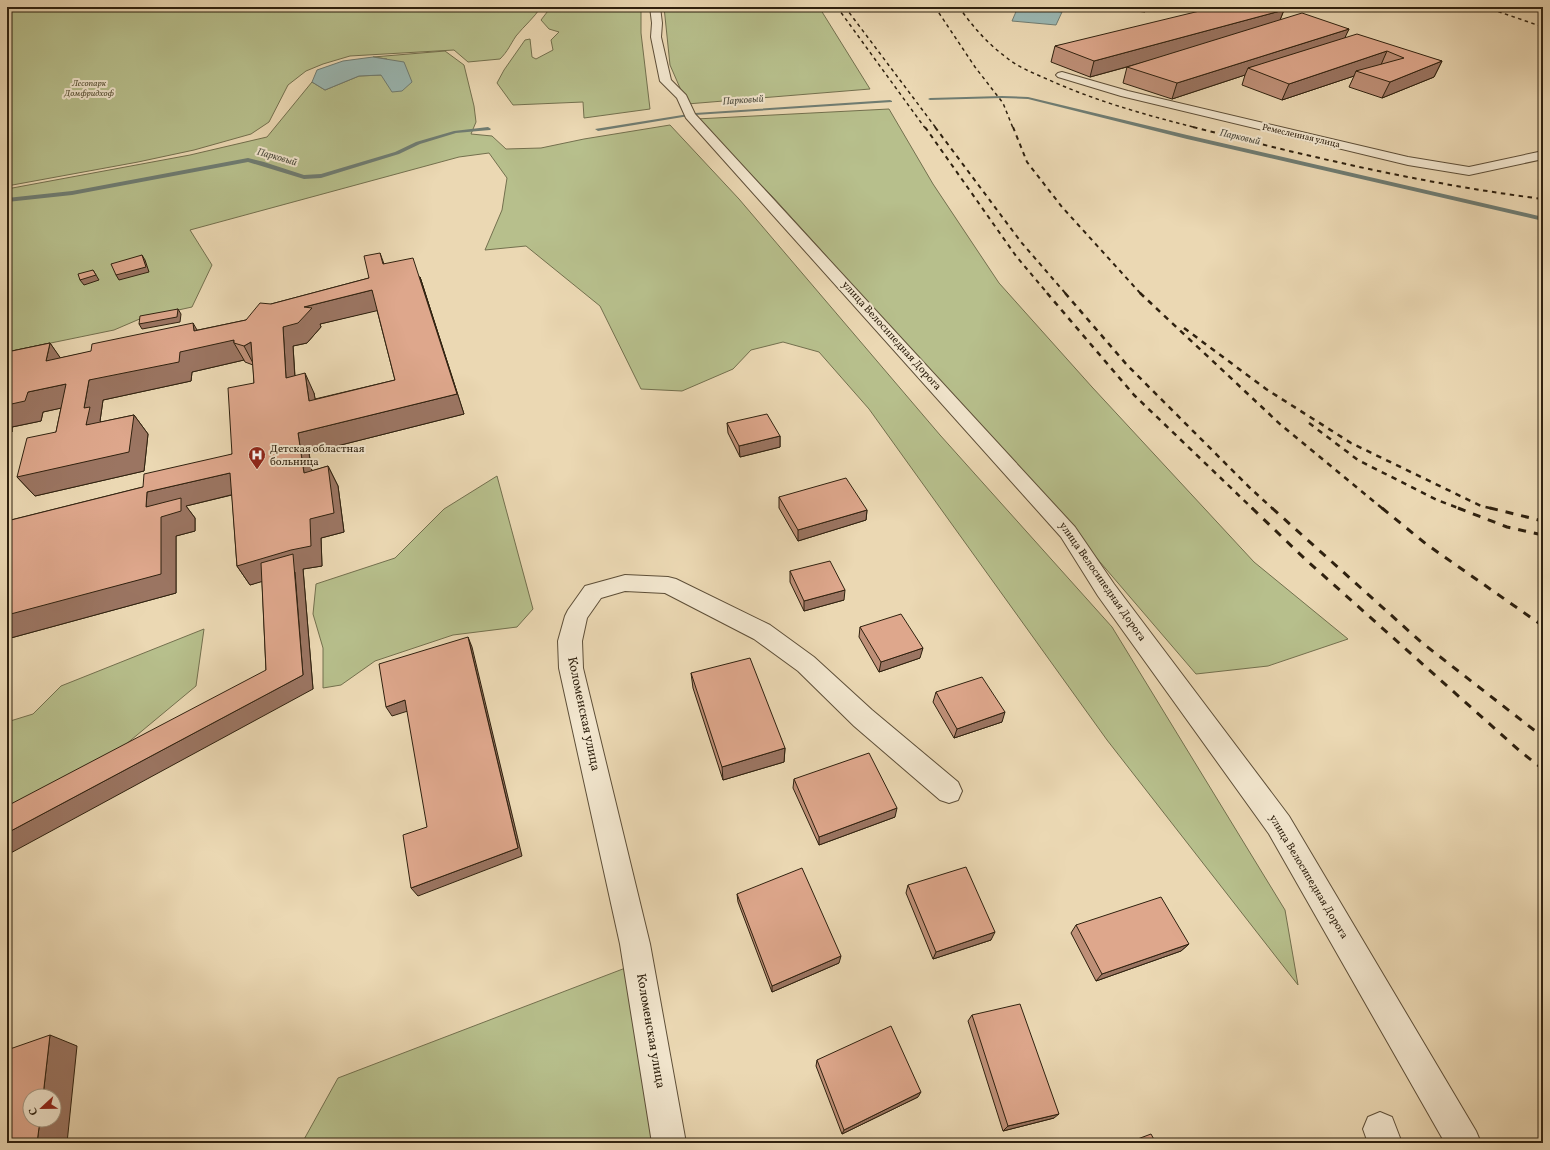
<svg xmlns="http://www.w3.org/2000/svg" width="1550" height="1150" viewBox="0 0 1550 1150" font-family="Vollkorn,serif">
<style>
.green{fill:#b7bf8c;stroke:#73704e}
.water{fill:#9ab8b4;stroke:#6f7c72}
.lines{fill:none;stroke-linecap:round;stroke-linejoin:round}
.stream{fill:#6f7c72;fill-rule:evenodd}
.minor-casing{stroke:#5e4f38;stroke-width:2}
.minor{fill:#f2e6ce;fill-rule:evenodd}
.rail-far3{stroke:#2f210f;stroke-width:1.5;stroke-dasharray:3.5 3.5;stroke-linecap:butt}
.rail-far2{stroke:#2f210f;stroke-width:2;stroke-dasharray:4.5 4.5;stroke-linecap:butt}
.rail-far1{stroke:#2f210f;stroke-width:2.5;stroke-dasharray:5.5 5.5;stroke-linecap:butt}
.rail{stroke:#2f210f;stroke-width:3;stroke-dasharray:8 8;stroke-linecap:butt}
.wall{fill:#bf9078;stroke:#2f210f;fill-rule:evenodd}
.shaded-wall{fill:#9b7562;stroke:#2f210f}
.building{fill:#dea78c;stroke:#2f210f;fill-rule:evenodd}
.labels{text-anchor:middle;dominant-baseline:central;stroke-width:4;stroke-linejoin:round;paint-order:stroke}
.far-park-label{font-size:9px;font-style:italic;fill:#585034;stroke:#f2e6ce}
.far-street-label{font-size:9px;fill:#2f210f;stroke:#f2e6ce}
.far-water-label{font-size:10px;font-style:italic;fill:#4f4e41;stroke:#f2e6ce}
.street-label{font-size:11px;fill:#2f210f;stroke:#f2e6ce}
.poi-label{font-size:11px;fill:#2f210f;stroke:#f2e6ce;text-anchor:start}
.near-street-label{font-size:13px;fill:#2f210f;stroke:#f2e6ce}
</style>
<rect width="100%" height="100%" fill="#ebd8b3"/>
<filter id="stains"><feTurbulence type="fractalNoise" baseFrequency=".005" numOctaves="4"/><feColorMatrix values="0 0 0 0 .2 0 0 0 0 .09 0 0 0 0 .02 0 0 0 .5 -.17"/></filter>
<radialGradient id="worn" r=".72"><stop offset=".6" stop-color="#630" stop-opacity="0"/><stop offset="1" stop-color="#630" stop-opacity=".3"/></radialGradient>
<path class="green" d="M7,7h534c-7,11 -17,19 -25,29 -6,9 -8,15 -16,23l-32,3 -14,-12 -104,6 -27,8 -17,7 -18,14 -19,37 -18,12 -57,16 -56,12 -131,24z
M551,7h90v26l9,76 -66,9 -1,-16 -70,3 -16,-22 7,-13 21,-30 5,-1 2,18 4,2 17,-9 -2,-10 8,-8 -10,-3 -8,-9z
M664,7h155l51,82 -183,15 -17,-39z
M445,51l19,14 10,41 2,16 -5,12 21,2 14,13 35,-1 43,-9 86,-14 69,74 201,236 172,192 173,283 13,75 -191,-245 -238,-331 -50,-57 -36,-10 -32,8 -18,19 -51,22 -41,-2 -41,-83 -74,-60 -41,4 17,-40 5,-32 -18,-25 -30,4 -269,73 22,35 -20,42 -50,11 -28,12 -107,22v-163l183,-34 77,-18 45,-55 13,8 34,-14 22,-1 6,-16 -14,-2z
M889,109l44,75 66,99 93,104 162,175 94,77 -80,27 -72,8 -198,-231 -93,-95 -83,-97 -50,-55 -76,-77z
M497,476l36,133 -16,18 -64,8 -78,26 -34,24 -18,3v-40l-10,-34 3,-30 79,-26 49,-49z
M204,629l-8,57 -71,59 -118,69v-92l26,-8 28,-28z
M628,967l29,176h-355l36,-65z"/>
<path class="water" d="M1018,7h3l41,5 -6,13 -44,-4z
M373,57l31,5 8,20 -10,9 -10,1 -11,-17 -22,1 -34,14 -13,-8 5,-12 26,-9z"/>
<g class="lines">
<path class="stream" d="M1002,96l26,1 159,38 356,82v4l-356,-82 -159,-40 -26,-1 -72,2 -2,-1 2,-1z
M890,100l2,1v1l-197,13 -97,16 -3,-2 100,-16z
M488,127l3,2 -1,1 -34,3 -36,11 -21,10 -78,24 -17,1 -56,-17 -176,33 -65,7v-4l65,-7 176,-33 16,4 40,13 17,-1 74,-22 21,-10 38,-11z"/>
<defs>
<path id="minor" d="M650,7h10l2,16 -1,14 10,43 15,15 9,19 380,413 39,57 175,232 187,315 5,12h-36l-176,-309 -171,-238 -37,-59 -375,-419 -9,-20 -17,-17 -9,-44 1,-14z
M1062,72l66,19 280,66 61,10 74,-16v8l-74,16 -61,-10 -287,-69 -63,-19 -2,-2 2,-2z
M625,575l43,2 8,2 94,46 44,32 58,53 86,72 4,9 -4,9 -9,3 -9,-3 -86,-74 -56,-55 -44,-32 -89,-46 -40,-2 -24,7 -14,20 -5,23 1,27 67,276 36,199h-34l-32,-199 -61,-276 -1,-27 7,-25 3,-6 17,-24z
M1380,1112l12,5 10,26h-34l-5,-14 5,-12z"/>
</defs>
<use href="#minor" class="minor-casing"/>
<use href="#minor" class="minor"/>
<path class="rail-far3" d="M837,7l88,121
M845,7l91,121
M935,7l40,60 28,36 10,25
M959,7c13,19 29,37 48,51 11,9 26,15 40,21 48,22 99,36 150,49
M1485,7l58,20"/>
<path class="rail-far2" d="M925,127l91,129 32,38
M935,127l86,115 45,52
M1013,127l14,35 35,45 79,87
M1193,127c117,30 231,57 350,72"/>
<path class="rail-far1" d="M1047,293l87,102 119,114
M1065,293l62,72 122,122 24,22
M1140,293l141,132 102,84
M1184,328l82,61 85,54 130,63 13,3
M1309,423l49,37 79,40 24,9"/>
<path class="rail" d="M1252,508l53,51 216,193 22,17
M1272,508l149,134 122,95
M1382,508l44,36 117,82
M1458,508l49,19 36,8
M1490,508l53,13"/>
</g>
<path class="wall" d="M1117,7h30l-2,5 -29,-3z
M1284,10l-4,10 69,9 -5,9 98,23 -8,16 -52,21 -33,-11 5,-11 -72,24 -40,-15 3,-10 -73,24 -49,-16 4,-16 -37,10 -39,-15 4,-16z
M380,253l4,11 36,13 44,137 -155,39 3,18 16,-5 10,20 6,46 -23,6 1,28 -19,3 10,120 -47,-19 -4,-89 -12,4 -13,-19 -5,-71 -46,11 9,12v13l-19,5v57l-169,46v-118l136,-34 89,-33 22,-71 -1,-18 -8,-3 -1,-2 -52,12 -1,9 -88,19 -3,21 1,1 33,-7 14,19 -4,37 -109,25 -18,-19 39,-45 5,-24 -18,4 -2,9 -29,6v5l-5,1v-81l43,-9 10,15 138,-28 48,-10 25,-16 98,-26zM377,310l18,70 -80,19 -1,-6 -19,-17 -2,-30 14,-3 14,-16 -1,-3z
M727,423l53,13v11l-40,10 -12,-24z
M779,497l88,13 -1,10 -68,21 -19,-33z
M790,571l54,29 -40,11 -14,-29z
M860,627l60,31 -41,14 -20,-35z
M691,673l94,75 -1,14 -61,18 -30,-92z
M936,692l66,30 -48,16 -21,-36z
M794,779l101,38 -76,28 -26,-57z
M908,885l83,55 -58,19 -27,-66z
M737,894l102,69 -67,29 -34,-90z
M1076,925l113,19 -8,7 -85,30 -25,-48z
M972,1015l82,103 -51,13 -35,-110z
M817,1060l101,37 -76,37 -26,-68z"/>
<path class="shaded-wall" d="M1284,10l-6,15 -188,52 4,-16z
M1349,29l-7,15 -94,24 -3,7 -73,24 5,-16z
M1387,51l-7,16 -24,4 -2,5 -72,24 7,-16z
M1442,61l-8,16 -52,21 8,-16z
M142,255l3,5 4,12 -30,8 -3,-5z
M93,270l6,10 -15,5 -4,-5z
M420,277l44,137 -155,39 6,39 -11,-19 -6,-40 159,-39z
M372,290l8,20 -60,14 1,3 -14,16 -14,3 3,51 -10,-19 -3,-51 21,-20z
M178,309l3,5 -1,8 -38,7 -3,-5z
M193,323l11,19 30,-2v3l10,17 -52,12 -1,9 -88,19 -3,21 4,5 -18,-1 -2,-17 5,-28 91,-28 14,-21z
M251,342l3,23 -10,-19z
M50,343l14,20 -18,-2z
M305,373l9,20 5,27 -10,-19z
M66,384l14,20 -37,8 -2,9 -29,6v5l-5,1v-28l21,-13z
M134,415l14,19 -4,37 -109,25 -18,-19z
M780,436v11l-40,10 -1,-11z
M328,466l10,20 6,46 -23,6 1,28 -19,3 10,120 -306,166v-22l296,-158 -8,-103 -45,13 -13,-19 73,-47z
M230,473l13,19 -57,14 9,12v13l-19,5v57l-169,46v-24l139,-108 1,-15z
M867,510l-1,10 -68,21v-11z
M845,590l-1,10 -40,11v-10z
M468,637l4,10 50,209 -104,40 -7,-8 107,-40z
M923,648l-3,10 -41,14 2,-10z
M405,700l6,10 -19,6 -6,-9z
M1005,712l-3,10 -48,16 3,-9z
M785,748l-1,14 -61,18 -1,-13z
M897,808l-2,9 -76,28v-8z
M995,932l-4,8 -58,19 3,-7z
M1189,944l-8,7 -85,30 6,-7z
M841,956l-2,7 -67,29v-6z
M50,1035l27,11 -10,97h-30l3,-23h14v-24h-11z
M921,1092l-3,5 -76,37 2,-4z
M1059,1114l-5,4 -51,13 5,-5z"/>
<path class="building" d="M1216,7h59l9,3 -190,51 -39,-15z
M1302,13l47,16 -172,54 -50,-16z
M1357,34l85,27 -52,21 -34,-11 48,-13 -17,-7 -98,33 -41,-16z
M380,253l3,11 30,-6 44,136 -159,39 6,40 24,-7 6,47 -24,6 1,27 -20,4 -54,16 -7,-93 -83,19 -1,15 35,-9v13l-20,6v57l-154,41v-94l136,-34 1,-13 88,-20 -4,-66 26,-5 -3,-41 -7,4 -10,-3v-3l-54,12 -1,10 -90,18 -5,28 6,-1 -4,18 48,-10 -5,37 -112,25 10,-39 29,-6 10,-48 -38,8 -3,9 -18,4v-53l43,-9 -4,18 45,-10 1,-7 101,-21 1,8 52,-11 14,-17 11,1 98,-26 -5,-22zM372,290l23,90 -86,21 -4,-28 -19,5 -3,-51 15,-4 14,-15 -8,-1z
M142,255l4,12 -30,8 -5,-11z
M93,270l3,5 -16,5 -2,-6z
M178,309l-1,8 -38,7 1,-8z
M767,414l13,22 -41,10 -12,-23z
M846,478l21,32 -69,20 -19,-33z
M293,554l10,121 -296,158v-27l259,-136 -5,-107z
M830,561l15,29 -41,11 -14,-30z
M901,614l22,34 -42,14 -21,-35z
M468,637l50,211 -107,40 -8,-53 24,-8 -22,-127 -19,7 -7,-43z
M750,658l35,90 -63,19 -31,-94z
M982,677l23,35 -48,17 -21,-37z
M869,753l28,55 -78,29 -25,-58z
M966,867l29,65 -59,20 -28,-67z
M802,868l39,88 -69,30 -35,-92z
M1161,897l28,47 -87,30 -26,-49z
M1020,1004l39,110 -51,12 -36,-111z
M891,1026l30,66 -77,38 -27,-70z
M50,1035l-7,61h-13v24h10l-3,23h-30v-93z
M1151,1134l5,9h-29z"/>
<defs>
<symbol id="hospital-pin" viewBox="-11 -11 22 30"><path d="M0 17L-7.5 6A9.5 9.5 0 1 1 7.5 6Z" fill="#8f2418" stroke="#f2e6ce"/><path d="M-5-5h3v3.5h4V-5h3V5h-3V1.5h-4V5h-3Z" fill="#fff"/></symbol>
</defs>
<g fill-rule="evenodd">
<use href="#hospital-pin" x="247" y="445" width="20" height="27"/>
</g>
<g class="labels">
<g class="far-park-label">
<text x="89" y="83">Лесопарк<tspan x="89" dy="10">Домфридхоф</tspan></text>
</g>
<g class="far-street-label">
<text transform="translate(1301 136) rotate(13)">Ремесленная улица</text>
</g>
<g class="far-water-label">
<text transform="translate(743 100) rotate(-4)">Парковый</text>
<text transform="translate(1240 137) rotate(13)">Парковый</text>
<text transform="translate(277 157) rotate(16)">Парковый</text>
</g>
<g class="street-label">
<text transform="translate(891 336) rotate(48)">улица Велосипедная Дорога</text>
<text transform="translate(1102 582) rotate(55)">улица Велосипедная Дорога</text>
<text transform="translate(1308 877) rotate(59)">улица Велосипедная Дорога</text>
</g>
<g class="poi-label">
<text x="270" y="449">Детская областная<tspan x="270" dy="13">больница</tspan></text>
</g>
<g class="near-street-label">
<text transform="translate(583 714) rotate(78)">Коломенская улица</text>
<text transform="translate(650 1031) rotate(80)">Коломенская улица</text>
</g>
</g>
<rect width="1550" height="1150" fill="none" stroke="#ebd8b3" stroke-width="24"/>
<rect x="8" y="8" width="1534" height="1134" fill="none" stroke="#2f210f" stroke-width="2"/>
<rect x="12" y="12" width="1526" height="1126" fill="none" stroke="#2f210f"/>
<g transform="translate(42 1108) rotate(248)"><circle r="19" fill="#f2e6ce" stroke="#a49782"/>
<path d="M0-3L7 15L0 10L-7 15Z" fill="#8f2418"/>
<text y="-6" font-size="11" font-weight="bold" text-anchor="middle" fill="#2f210f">С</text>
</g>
<rect width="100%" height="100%" filter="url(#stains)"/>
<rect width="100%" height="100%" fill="url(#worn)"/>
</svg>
